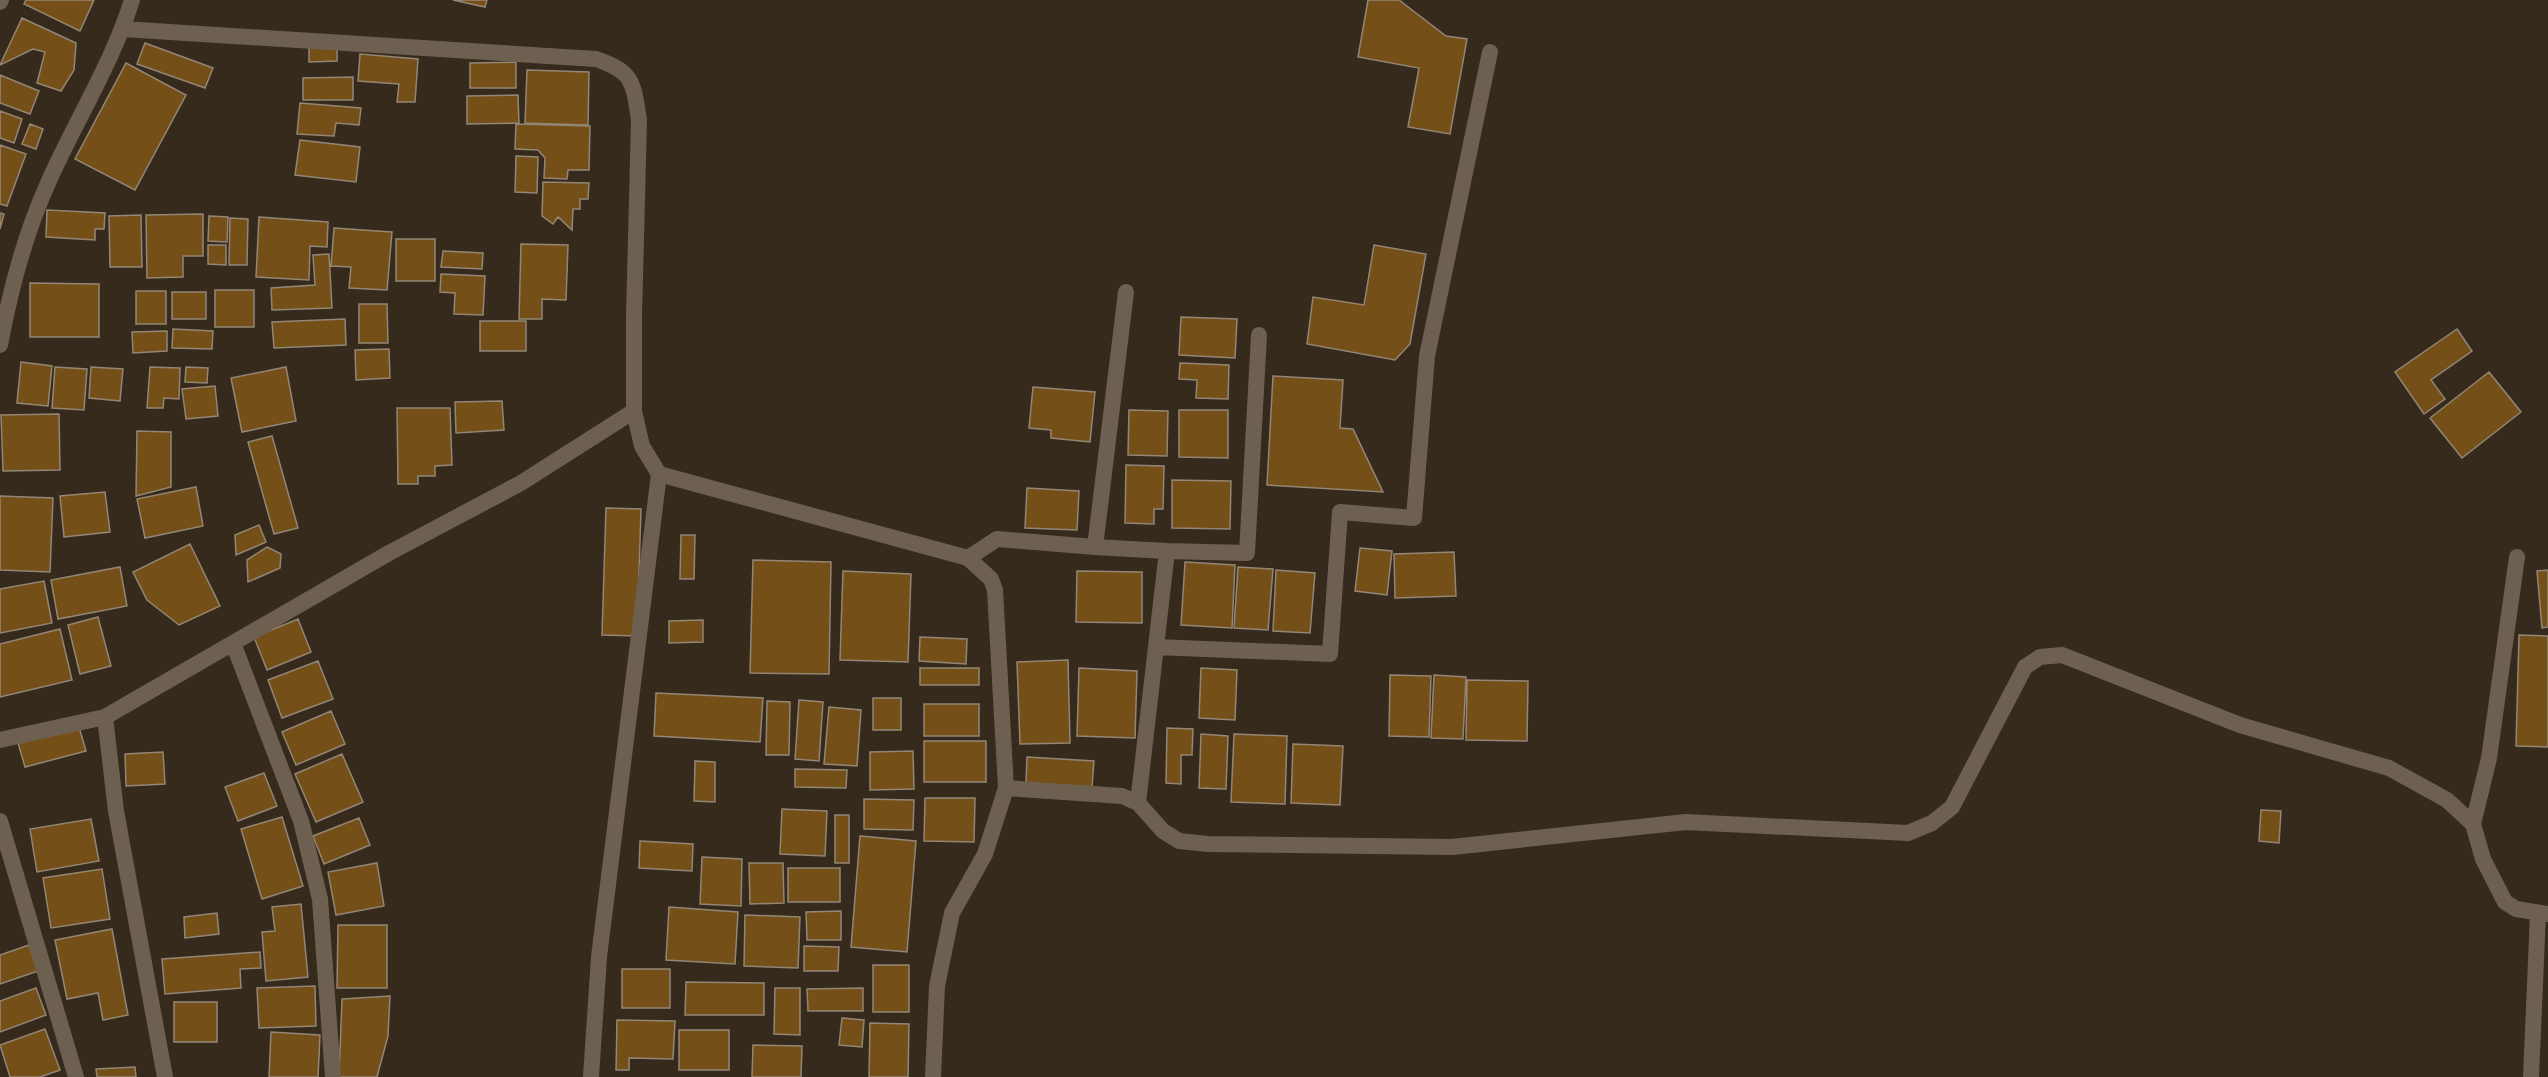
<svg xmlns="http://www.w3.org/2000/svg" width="2548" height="1077" viewBox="0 0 2548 1077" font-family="'Roboto Serif',serif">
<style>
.building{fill:#754f18;stroke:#938676;stroke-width:1.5}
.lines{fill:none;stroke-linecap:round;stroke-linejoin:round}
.service{stroke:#6d6051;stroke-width:16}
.minor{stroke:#6d6051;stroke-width:16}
</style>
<rect width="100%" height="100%" fill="#352a1c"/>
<path class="building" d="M26,0h68l-14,31 -56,-27z
M453,0h34l-2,7z
M1368,0h31l47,36 21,3 -17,95 -42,-7 11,-59 -61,-11z
M22,18l54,25 -2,27 -13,21 -24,-8 8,-31 -12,-3 -33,16z
M145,43l68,25 -8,20 -68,-24z
M309,45h28v16l-28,1z
M360,54l58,5 -3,43h-18l2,-18 -41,-3z
M516,62v26h-46v-25z
M126,63l60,32 -51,95 -60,-31z
M527,70l62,2 -1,53 -63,-2z
M0,75l39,16 -9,23 -30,-11z
M353,77v23h-50v-22z
M518,95l1,28 -52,1v-28z
M300,103l61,5 -2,17 -23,-2 -2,13 -37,-2z
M0,111l22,8 -8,24 -14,-5z
M30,124l13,5 -7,20 -14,-5z
M516,124l74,2 -1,44h-21l-1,9 -23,-1 1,-20 -7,-8 -23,-1z
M300,140l60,7 -4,35 -61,-7z
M0,145l26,9 -19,52 -7,-2z
M516,156l22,1 -1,36 -22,-1z
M543,182l46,1 -1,16h-8v10h-7l-1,21 -14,-13 -5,7 -11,-8z
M47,210l58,3 -1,16h-9v11l-49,-3z
M0,213l4,1 -4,15z
M203,214v42h-20v21l-36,1 -1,-63z
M141,215l1,52h-32l-1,-51z
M209,216l19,1 -1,25 -19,-1z
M259,217l69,5 -1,25 -17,-1 -1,34 -53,-3z
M230,218l18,1 -1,46h-18z
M334,228l58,4 -5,58 -38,-2 2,-21 -20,-1z
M396,239h39v42h-39z
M521,244l47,1 -2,55 -24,-1v20h-23z
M208,245h18v20l-18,-1z
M1374,245l52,9 -16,90 -15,16 -88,-16 6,-47 51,8z
M443,251l40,2 -1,16 -41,-2z
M329,254l3,54 -60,2 -1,-22 44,-3 -2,-30z
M441,274l44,2 -2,39 -29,-1 1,-21 -15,-1z
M30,283l69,1v53h-69z
M215,290h39v37h-39z
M136,291h30v33h-30z
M172,292h34v27h-34z
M359,304h28l1,39h-29z
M1181,317l56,2 -2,39 -56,-3z
M345,319l1,26 -72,3 -2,-26z
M480,321h46v30h-46z
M173,329l40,2 -1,18 -40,-1z
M2457,329l15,22 -41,29 14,19 -21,15 -29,-42z
M167,331v20l-34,2 -1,-21z
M389,349l1,29 -34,2 -1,-30z
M21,362l31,4 -4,40 -31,-3z
M1180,363l49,2 -1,34 -32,-1 1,-18 -18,-1z
M55,367l32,2 -3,41 -32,-2z
M91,367l32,2 -3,32 -31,-3z
M150,367l30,1 -1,31 -15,-1 -1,10h-16z
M186,367l22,1 -1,15 -22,-1z
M286,367l10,54 -54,11 -11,-54z
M2489,372l32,40 -59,46 -32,-40z
M1273,376l70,4 -3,48 13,1 30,63 -116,-7z
M215,386l3,30 -32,3 -4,-30z
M1033,387l62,5 -5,50 -39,-4v-8l-22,-2z
M502,401l2,29 -48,3 -1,-31z
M397,408h53l2,57 -17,1v10h-17v8h-20z
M1129,410l39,1 -1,45 -39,-1z
M1179,410h49v48l-49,-1z
M59,414l1,56 -57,1 -2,-56z
M137,431l34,1v55l-35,9z
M272,436l26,92 -24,6 -26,-92z
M1126,465l38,1 -1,43h-9v15l-29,-1z
M1172,480l59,1 -1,48 -58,-1z
M196,487l7,39 -58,12 -8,-39z
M1027,488l52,3 -2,39 -52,-2z
M105,492l5,40 -46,5 -4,-41z
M0,496l53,2 -3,74 -50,-2z
M606,508l35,1 -4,127 -35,-1z
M259,525l7,17 -30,13 -1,-20z
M681,535h14l-1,44h-14z
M190,544l30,62 -41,19 -32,-25 -14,-28z
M267,547l14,7 -1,14 -32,14 -1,-22z
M1360,548l32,3 -5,44 -32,-4z
M1454,552l2,44 -61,2 -1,-44z
M753,560l78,2 -2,112 -79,-1z
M1185,562l50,3 -3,63 -51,-3z
M120,567l7,39 -69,13 -7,-39z
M1238,567l35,2 -5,61 -34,-2z
M1276,570l39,3 -5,60 -37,-2z
M2548,570v57l-6,1 -5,-57z
M843,571l68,3 -3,88 -68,-2z
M1077,571l65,1v51l-66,-1z
M44,581l8,42 -52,10v-44z
M98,617l13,49 -31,8 -12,-49z
M298,619l13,33 -44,18 -13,-33z
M703,620v22l-34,1v-22z
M60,629l12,51 -72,17v-53z
M2519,635l29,1v111l-32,-1z
M920,637l47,2 -1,25 -47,-3z
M1068,660l2,83 -50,1 -3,-82z
M318,661l15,38 -51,19 -14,-38z
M920,668h59v17h-59z
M1079,668l58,3 -2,67 -58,-2z
M1201,668l36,2 -2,50 -36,-2z
M1390,675l41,1 -2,61 -40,-1z
M1434,675l32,2 -3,62 -32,-1z
M1467,680l61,1 -1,60 -61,-1z
M656,693l107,5 -3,44 -106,-6z
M873,698h28v32h-28z
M799,700l24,2 -4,59 -24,-2z
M767,701l23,1 -1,53h-23z
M924,704h55v32h-55z
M829,707l32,3 -4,56 -33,-2z
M331,711l14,33 -49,21 -14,-33z
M79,727l7,24 -61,16 -7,-24z
M1167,728l26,1 -1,26h-11v29l-15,-1z
M1201,734l27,2 -2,53 -27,-1z
M1234,734l53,2 -2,68 -54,-2z
M924,741h62v41h-62z
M1293,744l50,2 -3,59 -49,-2z
M913,751l1,38 -44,1v-38z
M163,752l2,32 -39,2 -1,-32z
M342,754l21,48 -47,20 -21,-48z
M1027,757l67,4 -2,26 -66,-4z
M695,761l20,1v40l-21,-1z
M795,769l52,1 -1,18 -51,-1z
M264,773l13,33 -39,15 -13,-34z
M925,798h50l-1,44 -50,-1z
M864,799l50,1 -1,30 -49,-1z
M782,809l45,2 -2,45 -45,-2z
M2261,810l20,1 -2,32 -20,-2z
M835,815h14v48h-14z
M282,817l21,69 -41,13 -21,-70z
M359,818l11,27 -46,19 -11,-28z
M91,819l8,42 -62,11 -7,-43z
M860,836l56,5 -9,111 -56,-5z
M640,841l53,3 -1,27 -53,-3z
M702,857l40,2 -1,47 -41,-2z
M377,863l7,43 -48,9 -8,-43z
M749,863h34l1,40 -34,1z
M788,868h52v34h-52z
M102,869l8,50 -59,9 -8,-50z
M301,904l7,73 -42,4 -4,-49 13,-1 -3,-24z
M669,907l69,5 -3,52 -69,-4z
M841,911v29h-34l-1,-28z
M217,913l2,21 -34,4 -1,-21z
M745,915l55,2 -2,51 -54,-2z
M338,925h49v63h-50z
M112,929l16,86 -25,5 -5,-27 -31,6 -12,-59z
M29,945l9,26 -38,13v-29z
M804,946l35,1 -1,24h-34z
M260,952l1,16 -21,1 1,19 -76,6 -3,-35z
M873,965h36v47h-36z
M622,969h48v39h-48z
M686,982l78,1v32h-79z
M315,986l1,40 -57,2 -2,-40z
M36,988l10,27 -46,17v-31z
M775,988h25v47l-26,-1z
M863,988v23h-55l-1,-22z
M390,996l-2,40 -11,41h-38l3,-78z
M174,1002h43v40h-43z
M842,1018l22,2 -2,27 -23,-2z
M617,1020l58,1 -2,38 -44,-1v12h-13z
M870,1023l39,1 -1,53h-39z
M45,1029l15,41 -20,7h-30l-10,-32z
M679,1030h50v40h-50z
M271,1032l49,3 -2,42h-49z
M753,1045l49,1 -1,31h-49z
M135,1067l1,10h-39l-1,-8z"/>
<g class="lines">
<path class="service" d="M2473,824l16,-66 28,-201
M2531,1077l7,-163"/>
<path class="minor" d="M0,2l1,-2
M123,29l473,30c38,13 37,23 43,61l-5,196v95l8,35 17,28 -60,483 -8,120
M1126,292l-31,255 72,4
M0,345c10,-54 25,-111 48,-162 27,-61 64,-119 84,-183
M659,474l309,84 23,21 4,11 11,198 -21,66 -33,59 -15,73 -4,91
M968,558l29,-19 98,8
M233,643l68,178 19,78 13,178
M1156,647l174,7 10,-142 74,6 13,-162 63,-304
M105,717l11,94 49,266
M0,740l105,-23 284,-164 132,-70 113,-72
M1006,788l116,8 16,7 25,28 16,10 29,3 244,3 234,-25 222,11 24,-10 20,-16 73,-140 15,-10 22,-2 178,70 149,43 58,32 26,24 10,35 22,43 11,7 32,5
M1138,803l29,-252 80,2 12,-218
M0,821l76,256"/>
</g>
</svg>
